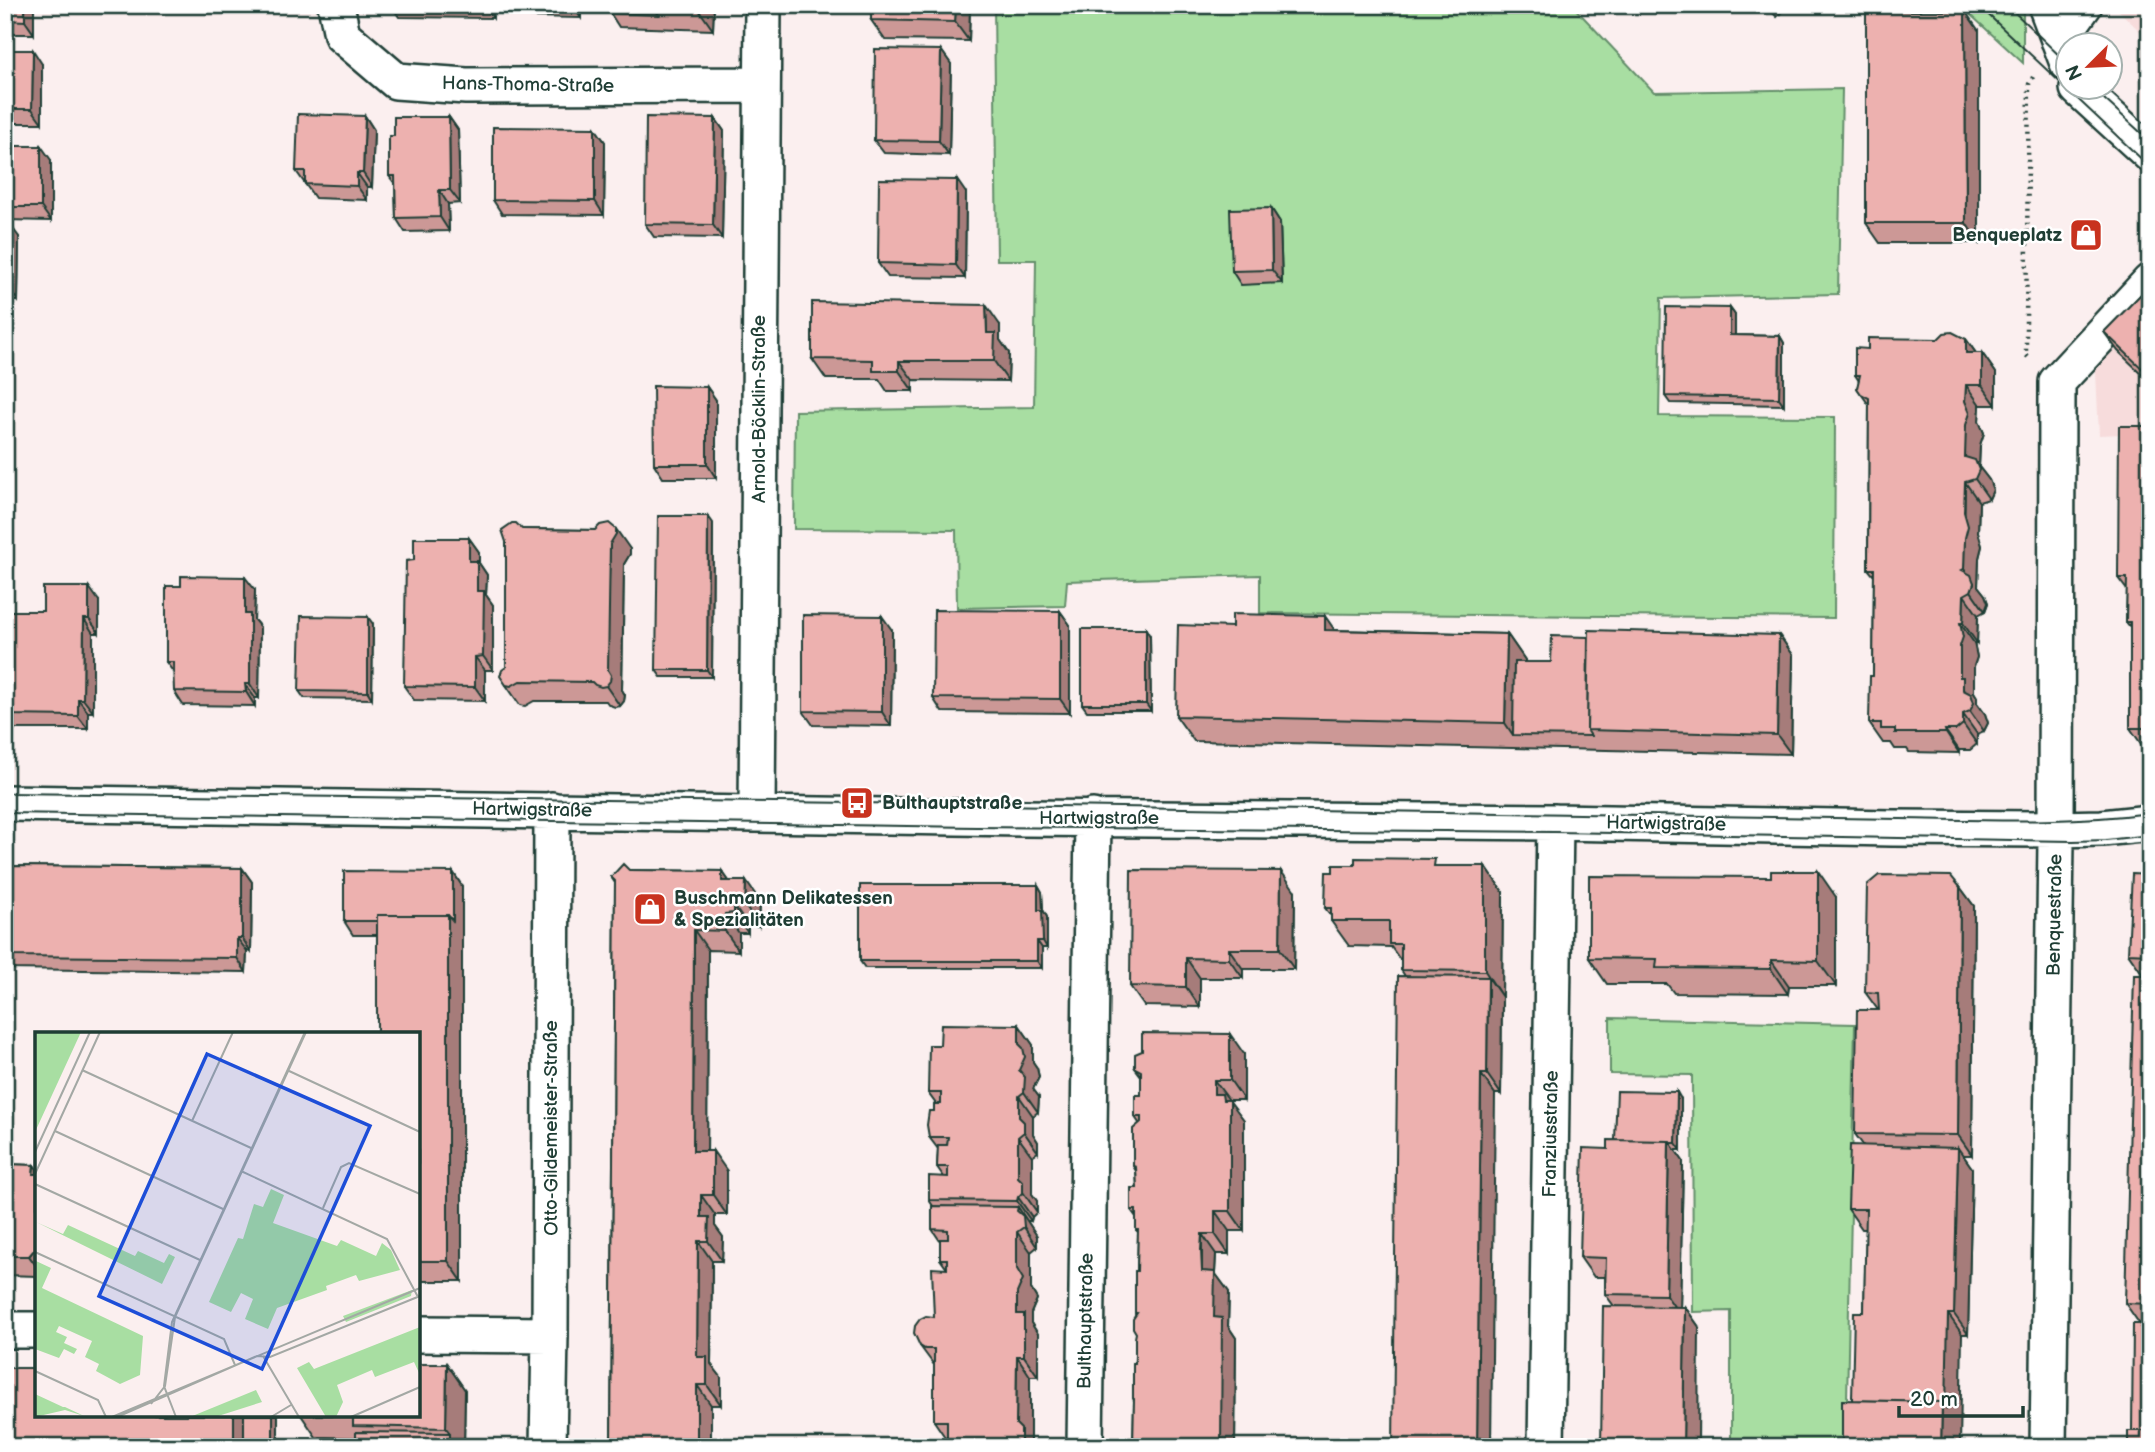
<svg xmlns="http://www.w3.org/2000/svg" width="2155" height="1452" viewBox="0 0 2155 1452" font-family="'Balsamiq Sans',sans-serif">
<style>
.built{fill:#f7dcdc}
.green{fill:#a8dea2;stroke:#648e6b;stroke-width:2}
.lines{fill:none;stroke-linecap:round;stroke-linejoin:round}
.street-casing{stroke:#1f3d34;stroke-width:40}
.path{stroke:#1f3d34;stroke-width:4.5;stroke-dasharray:2 5;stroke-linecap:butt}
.street{stroke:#fff;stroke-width:35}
.tram{stroke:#1f3d34;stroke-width:2}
.wall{fill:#cc9896;stroke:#1f3d34;stroke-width:2}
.shaded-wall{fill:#a67c7a;stroke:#1f3d34;stroke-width:2}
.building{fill:#edb1af;stroke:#1f3d34;stroke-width:2}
.labels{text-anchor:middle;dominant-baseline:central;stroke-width:5;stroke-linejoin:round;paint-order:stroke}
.street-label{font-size:19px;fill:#1f3d34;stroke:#fff}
.poi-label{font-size:19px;font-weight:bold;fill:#1f3d34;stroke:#fff;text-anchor:start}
.inset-road{fill:none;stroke:#a3a8a4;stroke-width:2}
.view{fill:#1d4ed8;fill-opacity:0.15;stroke:#1d4ed8;stroke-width:3.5}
.inset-edge{fill:none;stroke:#1f3d34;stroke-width:3.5}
</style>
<rect width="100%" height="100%" fill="#fbefef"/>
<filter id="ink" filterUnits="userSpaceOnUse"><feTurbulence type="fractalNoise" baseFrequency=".0143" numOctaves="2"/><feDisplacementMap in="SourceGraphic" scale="14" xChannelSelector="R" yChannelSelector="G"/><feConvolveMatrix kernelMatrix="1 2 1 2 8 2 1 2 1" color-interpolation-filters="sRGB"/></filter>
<g filter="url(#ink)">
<path class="built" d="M2113,5h37v36z
M2150,294v139l-51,2 -4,-83z"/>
<path class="green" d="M994,5h578l82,87 188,-3 -4,205 -177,4 -2,118 176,1 -1,201 -574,-5v-38l-193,6 -2,25 -108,2 -1,-78 -162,-1 1,-118 239,-4 2,-147h-39z
M1960,5h61l2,2v56z
M1610,1018l245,6 -9,423h-115v-136l-38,1 -1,-237 -82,-1z"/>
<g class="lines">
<defs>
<path id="street" d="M336,5l6,30 54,46 70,5 296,-1
M2046,5l22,58
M2059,40l25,-35
M2078,88l72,66
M5,803l1017,15 533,4 337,6 164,1 46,-1 48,-5
M757,813l6,-808
M5,1330h32
M418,1334l132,1
M548,1447l2,-112 2,-525
M1085,1447l8,-630
M1546,1447l9,-625
M2048,1447l8,-606 1,-459 93,-100"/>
</defs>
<use href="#street" class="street-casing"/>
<path class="path" d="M2028,357l-2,-2v-34l3,-237 4,-7"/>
<use href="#street" class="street"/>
<path class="tram" d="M1978,5l172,162
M2007,5l61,59
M2092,88l58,53
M5,793l852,10 1043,16c84,1 167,5 250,-6
M5,813l971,14 579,5 518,9 33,-1 44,-5"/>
</g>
<path class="wall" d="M5,5h29v29h-29z
M391,5h102v13l-94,-1z
M521,5h60v13l-52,-1z
M610,5h104l-1,25 -94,-3 -9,-14z
M970,5l-1,36 -84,-1 -14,-20z
M1765,5h23l-11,12z
M1979,31v212h-99l-14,-20z
M5,50l37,14v59h-37z
M941,50l10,14 -2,91 -65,-2 -10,-13z
M365,116l9,14 -2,57h-5v13l-52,-2 -19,-27z
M449,117l9,13 2,73 -12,1 1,27 -44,1 -9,-14 -1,-34 -6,-8 5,-40z
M715,118l9,13 -2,107 -68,-1 -9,-13z
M595,128l10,14 -1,73 -102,-1 -9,-14z
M5,146l46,14v61l-46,-1z
M966,193l-1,85 -77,-1 -10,-14z
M1271,208l9,14 2,61 -41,2 -9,-14z
M5,223l14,14 -1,64h-13z
M2150,285v97l-32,-31 -14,-19z
M1730,308l5,7v20l45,1 4,7v62l-114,-2 -5,-7z
M1000,325v15l9,13 -1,28 -95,-1v11h-26l-8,-12h-53l-14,-20z
M1966,339l10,14h6l14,20v32h-16l-1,16 5,12 -4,12 -1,22 10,13 4,10 -4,9 -10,3 -1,30 4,14 -3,12 -1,28 7,9 3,8 -3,8 -7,4 -1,28h-3l3,14 -3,9v26l3,5v6l8,11 3,9 -4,8 -7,3v10l-7,6h-11v3l-50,-1 -2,-3h-12l-4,-6h-8l-14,-20 4,-47 1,-100 -6,-7 1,-164 -12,-17 2,-7 -4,-6 13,-26z
M707,387l9,13v78h-53l-9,-14z
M2150,426v322h-6l-14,-20v-101l-4,-5 1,-32 -9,-12z
M713,523l-1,154h-51l-5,-7z
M522,529l73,1 35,19v5l-6,10 -2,126 3,5 -1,6 -4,5 -5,1 -6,-2 -3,-4h-72l-9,5 -5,-1 -14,-20v-18z
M469,538l10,14v11l8,12 -1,20 7,10v65h-8v31l-71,-1 -10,-14z
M255,590l-1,30 6,7 -1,71h-4v8l-72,-1 -9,-14v-18l-8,-11z
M99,601v32h-6v79h-5v17h-74l-9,-13v-105h38z
M1060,611l10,14v88l-128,-1 -9,-14z
M373,624l-1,75 -68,-1 -5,-7z
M892,630l-1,96 -78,-1 -10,-14z
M1335,630l172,4 18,26v2h26l37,-25 191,-2 14,20 -2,99 -597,-13 -18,-25z
M1150,636l1,75h-64l-5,-7z
M5,866l237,2 10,14 -1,70 -4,-1 -1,21 -241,-3z
M1440,866h45l18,26 -2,202h-6l-90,-118 -4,-6v-9l-10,-14 -42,-1 -18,-25v-5l-6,-8z
M629,870l93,1 7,10 31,20 -1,25h-11v7h-9v18l-31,-1 -1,201 20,20v44h-12v11l8,11 -1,24h-10l-1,103 10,13v28h-10l-100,42 4,-564 -4,-6z
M453,872l9,14v395h-44v-247l-41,-99h-24l-9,-14z
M2150,875v98h-8l-14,-20z
M1038,885l4,7 1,18 4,7v31h-5v20h-177l-5,-7z
M1960,887l14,19 -2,249h-9l9,13 -4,166h-6l-110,66 12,-88 2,-83h-4l-14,-20 15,-64 -8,-11 23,-124 -13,-18z
M1295,891l-1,78h-51v9h-43v29l-56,-1 -14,-20z
M1836,897v89h-47l-1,8 -114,-1 -7,-9h-60l-18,-26z
M2150,975v349l-11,-1 -14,-20z
M1019,1025l14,20v17l4,6 2,9 -6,12 6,8 -1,15 -5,4v18l5,8v10l-6,4v38l5,7v11l-5,5 -1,4h-4l10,15v11l-6,5v37l6,10 -6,14v10l7,11v42h-8v66l3,5h-89l3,-4v-3l-13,-19v-56l-14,-19 14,-29 13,-48 -7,-10v-18l-8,-12 1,-23 -4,-6 15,-23 -7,-10 1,-18 -9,-12 7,-33 -8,-11 12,-48z
M1244,1054v46h-16l16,20v111h-15v23h-13l-1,19 14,19 -1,34 8,12 -1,109h-102l1,-46 -1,-3 3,-65 -1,-20 2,-42 1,-39 -2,-2v-13l-5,-7 6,-22 -1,-17 -3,-5 6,-43 -4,-6 6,-22v-19l-6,-8z
M1681,1099v51h-6l8,11 -3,146h5l14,20 -85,-21 -9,-12v-17h-11l-14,-20 28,-108 7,-9z
M5,1164l29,1 3,4v107l-32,-1z
M447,1364l18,26 -1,57h-108v-9l-40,-1 -15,-22h117z
M37,1368l241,47v30h-29z"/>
<path class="shaded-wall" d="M25,5h9v29l-9,-13z
M484,5h9v13z
M572,5h9v13z
M699,5h15l-1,25 -14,-20z
M956,5h14l-1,36 -14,-19z
M1965,11l14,20v212l-13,-20z
M33,50l9,14v59l-10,-14z
M941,50l10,14 -2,91 -10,-14z
M365,116l9,14 -2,57 -9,-14z
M449,117l9,13 2,73 -10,-13z
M715,118l9,13 -2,107 -9,-13z
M595,128l10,14 -1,73 -9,-14z
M41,146l10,14v61l-10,-14z
M357,173l10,14v13l-10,-14z
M957,180l9,13 -1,85 -9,-13z
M439,190l9,14 1,27 -9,-14z
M1271,208l9,14 2,61 -10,-13z
M9,223l10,14 -1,64 -10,-13z
M986,305l14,20v15l9,13 -1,28 -14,-20 -7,-28z
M1730,308l5,7v27l-5,-7z
M1780,336l4,7v62l-5,-7z
M1966,339l14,20 -14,-6z
M1982,353l14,20v32l-14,-20z
M899,361l14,19v11l-14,-20z
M1966,385l14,20 -1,16 5,12 -4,12 -1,22 10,13 4,10 -4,9 -14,-20 -10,-22v-56z
M707,387l9,13v78l-9,-14z
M1965,482l14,20 -1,30 4,14 -3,12 -1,28 7,9 3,8 -3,8 -14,-20 3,-8 -10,-14z
M708,516l5,7 -1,154 -5,-7z
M616,529l14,20v5l-6,10 -2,126 3,5 -1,6 -4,5 -14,-20 4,-142z
M469,538l10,14v11l8,12 -1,20 7,10v65l-10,-14 -6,-65 -8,-30z
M245,577l10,13 -1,30 6,7 -1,71 -9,-14 -5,-70z
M89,587l10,14v32l-10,-14z
M1964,595l14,20 -1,28 -14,-20z
M1060,611l10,14v88l-10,-14z
M882,616l10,14 -1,96 -9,-14z
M1325,616l18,26 -18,-12z
M368,617l5,7 -1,75 -4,-7z
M84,619l9,14v79l-10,-13z
M1960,623l14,20 3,14 -3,9v26l3,5v6l8,11 3,9 -4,8 -14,-20 -7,-21 -3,-13z
M1146,629l4,7 1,75 -5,-7z
M1507,634l18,26 -2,75h-10l-8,-12z
M1779,635l14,20 -2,99 -14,-19z
M475,657l10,13v31l-10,-14z
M245,684l10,14v8l-9,-14z
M78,699l10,13v17l-10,-13z
M1963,714l14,20v10l-14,-20z
M1945,730l14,20v3l-13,-20z
M1485,866l18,26 -1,105 -17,-26z
M242,868l10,14 -1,70 -9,-14z
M722,871l14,20 -14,-10z
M1281,871l14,20 -1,78 -14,-20z
M1818,871l18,26v89l-18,-25z
M453,872l9,14v395l-14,-20v-346z
M746,881l14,20 -1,25 -14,-20z
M1038,885l4,7 1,18 4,7v31l-4,-7 -5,-31z
M1960,887l14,19 -2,249 -14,-20z
M734,906l14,20v7l-14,-20z
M725,914l14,19v18l-14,-20z
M694,930l14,20 -1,221 -14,-20z
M237,938l10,13 -1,21 -9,-14z
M1037,941l5,7v20l-5,-7z
M1229,949l14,20v9l-14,-19z
M1186,958l14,20v29l-14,-20z
M1771,960l18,26 -1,8 -17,-25z
M1488,977l14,20 -1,97 -14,-20z
M1019,1025l14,20v17l4,6 2,9 -6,12 6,8 -1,15 -14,-20 -5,-22z
M1230,1034l14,20v46l-14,-20z
M1481,1074l14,20 -4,353h-14z
M1214,1080l30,40v111l-14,-20 -16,-117z
M1677,1092l4,7v51l-5,-7z
M1019,1096l14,20v18l5,8v10l-14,-20 -5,-15z
M1018,1137l14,19v38l5,7v11l-14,-20 -5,-15z
M1669,1141l14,20 -3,154 -14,-20z
M1958,1148l14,20 -4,166 -14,-20z
M713,1151l14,20v44l-14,-20z
M34,1165l3,4v10l-4,-5z
M701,1195l14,20v11l8,11 -1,24 -14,-20 -7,-24z
M1018,1197l14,20 -1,4 -14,-20z
M1018,1207l19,29v11l-13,-20 -7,-16z
M1215,1211l14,20v23l-14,-20z
M1017,1232l14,20v37l6,10 -6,14v10l7,11v42l-14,-20 -7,-42z
M1202,1234l14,20 -1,19 14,19 -1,34 8,12 -1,109 -14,-1 -19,-175z
M698,1241l14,20 -1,103 10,13v28l-14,-20 -10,-28z
M34,1250l3,3v14l-8,-11z
M1685,1307l14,20 -1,120h-15z
M1948,1314l14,20 -2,113h-19l1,-45z
M1017,1356l13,20v66l3,5h-7l-5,-7 -5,-16z
M447,1364l18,26 -1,57h-14v-14l-4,-5z
M697,1385l14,20v42h-14z
M234,1415h14l-4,23 4,6v3h-14z
M273,1415h5v30l-5,-7z"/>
<path class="building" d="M5,5h20v16l-20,-1z
M610,5h45v4l4,6 -49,-2z
M655,5h44v5l-44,-1z
M871,5h85l-1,17 -84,-2z
M1866,11h99l1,212h-100z
M875,49l66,1 -2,91 -65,-1z
M5,50h28l-1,59h-27z
M298,114l67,2 -2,57h-6v13l-52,-2v-13h-9z
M394,117h55l1,73h-11l1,27 -44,1 -1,-42h-6v-40h5z
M646,117l69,1 -2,107 -68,-1z
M493,127l102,1v73l-102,-1z
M5,146h36v61h-36z
M879,179l78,1 -1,85 -78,-2z
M1271,208l1,62 -40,1 -2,-62z
M5,223h4l-1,65 -3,-1z
M2150,285v91l-46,-44z
M812,302l174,3 1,28h8l-1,28h-95v10h-26v-11l-61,-1z
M1666,307l64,1v27l50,1 -1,62 -114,-2z
M1952,332l14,7v14h16v32h-16l-1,16 5,12 -4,12 -1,32 10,3 4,10 -4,9 -10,3 -1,30 4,14 -3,12 -1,31 -2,1 9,5 3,8 -3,8 -7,4 -1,28h-3l3,14 -3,9v31h3v13l8,4 3,9 -4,8 -7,3v10l-7,6h-11l1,3h-51v-4h-14v-6h-12l1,-47h3l1,-107h-6l1,-171 -8,-4 -4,-6 3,-13h-5v-27l13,1v-11l70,1 6,-6z
M653,386l54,1v77h-53z
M2119,426h31v302h-20v-106h-4l1,-44h-9z
M658,516h50l-1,154h-51z
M512,523h4l6,6 73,1 5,-5 9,-2 7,6v5l-6,10 -2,126 3,5 -1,6 -4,5 -5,1 -6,-2 -3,-3 -72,-1 -9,5 -5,-1 -6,-9 2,-6 4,-3v-125l-4,-12z
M414,538h55v23h8v30h7l-1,65 -8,1v30l-71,-1 2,-125 8,-1z
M181,576l64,1v37h5v70h-5l1,8 -72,-1 -1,-29h-7v-76h15z
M43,587h46v32h-5l-1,80h-5v17l-73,-1v-104h38z
M934,610l126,1v88l-127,-1z
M1232,614l93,2v14l182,4 -2,89 -329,-7 2,-91 54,2z
M803,615l79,1v96l-79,-1z
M301,616l67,1v75l-69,-1z
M1082,629h64v75h-64z
M1589,630l190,5 -2,100 -190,-5z
M1552,636l36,1 -1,93 4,6 -78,-1 1,-73h37z
M1355,858l80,1 -1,7h51v105l-84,-1v-26h-12v-23h-58v-13h-6l1,-36h7v-7h22z
M623,864l6,6 93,1v10h24l-1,25h-11v7l-9,1v17l-31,-1 -1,221h20v44h-12v22h8l-1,24h-10l-1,116h10v28h-10v62h-86l4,-566 -4,-4z
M5,866l237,2v70h-5v20l-232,-2z
M1131,870l150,1 -1,78h-51v10l-43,-1v29l-56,-1z
M344,871l109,1v49l-5,-6h-71v6h-33z
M1771,871h47v90l-47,-1v9l-115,-1 1,-9 -68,-1v-82l182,1z
M2132,874l18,1v79l-22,-1z
M1879,875l72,1 9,11 -2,248 -103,-1 2,-124h22l-1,-17 -13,-1 2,-107z
M860,885h178v25h4l1,31h-6v20h-177z
M377,915h71v346h-30v-227h-41z
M2134,975h16v329l-25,-1z
M1398,976l90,1 -1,97h-6l-4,373h-84z
M941,1024l78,1v19l4,4 2,9 -6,13 6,7 -1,15 -5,4v21l5,5v10l-6,5v40l5,5v10l-5,5 -1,4 -88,-1v-24l19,1v-10h-11l1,-22h9l1,-8h-19l-2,-12 2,-14h5v-7h7v-11h-13l1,-48h11z
M1142,1033l88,1v46h-16v14h8l1,6h7v111h-15v23h-13l-1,16 1,21 13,1 -1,45 8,1 -1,128 -88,1 1,-48 -1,-1v-35h2v-25l1,-5 -3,-5v-9l4,-6h-2v-42h2l1,-41h-2v-20h-5v-22h6l-1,-21 -3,-1v-37l8,-7v-5h-6v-22h6v-24l-6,-3v-14l7,-3z
M1617,1091l60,1 -1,51h-5l-2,-2 -54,-1z
M1608,1140l61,1 -3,154 -61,-1 1,-36 -26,-1 3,-109 25,1z
M1850,1145l108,3 -4,166h-6l-2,94 -4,-6 -90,-2 2,-88h10l2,-103h-18z
M5,1164l29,1 -1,9h4v76h-3l-5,6h-24z
M932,1206l86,1 -1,4 6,5 1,11 -7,5v37l6,10 -6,14v21h7v42h-7l-1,68 5,5v11l-6,5v2h-71v-4h3v-22h-13v-72h-9l-5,-3 -6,-13 1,-7 5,-7 6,-3 8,1 -2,-49 15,1v-10h-7v-20h8v-9l-16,-1z
M1603,1306l82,1 -2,140h-82z
M2133,1324h17v107h-18z
M418,1364h29l-1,64 -93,-2v-11h65z
M5,1368h32v47h197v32h-229z
M1842,1400l100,2 -1,45h-99z
M244,1415h29v23h-29z
M2128,1431h22v16h-22z
M356,1432l94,1v14h-94z"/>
</g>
<defs>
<symbol id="shop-square" viewBox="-11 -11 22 22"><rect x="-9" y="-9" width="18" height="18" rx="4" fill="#c8321e" stroke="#fff"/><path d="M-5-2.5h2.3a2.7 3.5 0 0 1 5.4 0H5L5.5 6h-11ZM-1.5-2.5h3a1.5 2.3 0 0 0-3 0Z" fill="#fff"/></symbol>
<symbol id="bus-square" viewBox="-11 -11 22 22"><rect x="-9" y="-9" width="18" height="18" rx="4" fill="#c8321e" stroke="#fff"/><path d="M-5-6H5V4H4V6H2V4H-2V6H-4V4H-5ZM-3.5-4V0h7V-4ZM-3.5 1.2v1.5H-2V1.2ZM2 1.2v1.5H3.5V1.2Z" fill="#fff"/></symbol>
</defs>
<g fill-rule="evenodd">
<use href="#shop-square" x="2067" y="216" width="38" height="38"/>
<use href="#bus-square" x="838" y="784" width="38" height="38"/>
<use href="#shop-square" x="631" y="890" width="38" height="38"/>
</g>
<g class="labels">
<g class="street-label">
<text transform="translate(528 85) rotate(1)">Hans-Thoma-Straße</text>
<text transform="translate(759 409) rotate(-90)">Arnold-Böcklin-Straße</text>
<text transform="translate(532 810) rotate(1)">Hartwigstraße</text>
<text x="1099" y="818">Hartwigstraße</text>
<text transform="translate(1666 824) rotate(1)">Hartwigstraße</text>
<text transform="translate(2055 915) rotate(-89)">Benquestraße</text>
<text transform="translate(551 1128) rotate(-90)">Otto-Gildemeister-Straße</text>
<text transform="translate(1551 1134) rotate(-89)">Franziusstraße</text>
<text transform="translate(1086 1321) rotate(-89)">Bulthauptstraße</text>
</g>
<g class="poi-label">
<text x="2062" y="235" text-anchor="end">Benqueplatz</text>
<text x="882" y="803">Bulthauptstraße</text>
<text x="674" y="898">Buschmann Delikatessen<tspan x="674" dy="22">&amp; Spezialitäten</tspan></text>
</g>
</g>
<g transform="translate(35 1032)">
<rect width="385" height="385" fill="#fbefef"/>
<path d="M0,0h46l-46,100zM236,157l13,6 -11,28 64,23 4,-6 35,16 6,-13 9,7 9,20 -41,11 -3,-6 -30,11 1,4 -50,18 -9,21 -23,-10 8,-20 -12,-6 -10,19 -22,-10 29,-64 5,1 11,-35 9,3zM1,190l27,12 5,-9 67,31 3,-5 26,12 5,-9 6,3 -13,27zM1,229l15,7 -9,20 101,48 -3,39 -20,9 -24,-13 3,-7 -14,-7 7,-16 -33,-15 -3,6 11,5 -3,6 13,6 -3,5 -10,-5 -5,9 -24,-9zM377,258l-1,6 -65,26 -3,-6zM385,295v48l-6,-13 -39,15 -3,-7 -35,15 6,17 -7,15h-10l-29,-49 12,-6 5,7zM221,358l6,12 -47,15h-25zM0,362l28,13h2l19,9 -19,-6 -30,7z" fill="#a8dea2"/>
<path class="inset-road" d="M47,38l169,78M252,38l133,62M157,89l41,-89M20,99l168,78M0,120l55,-120M206,139l146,68 31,58M0,142l65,-142M0,152l165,76M288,176l18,-41 8,-4 71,31M0,220l189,87 11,26M228,324l36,61M0,339l63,29 8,17M116,372l14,-18 10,-69 131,-285M77,385l308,-129M82,385l140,-61 13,1 150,-61M141,385l-12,-31 8,-64 133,-290M236,385l20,-12M316,385l69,-30"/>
<path class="view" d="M172,22l163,72 -108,243 -163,-73z"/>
<rect width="385" height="385" class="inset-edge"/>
</g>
<rect width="2155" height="1452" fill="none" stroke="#fff" stroke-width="28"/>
<rect x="14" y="14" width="2127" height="1424" fill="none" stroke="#1f3d34" stroke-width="2.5" filter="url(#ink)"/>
<g transform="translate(2089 66) rotate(246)"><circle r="33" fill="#ffffff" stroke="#a5b1ae" stroke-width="2"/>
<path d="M0-5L12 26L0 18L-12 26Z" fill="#c8321e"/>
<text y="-10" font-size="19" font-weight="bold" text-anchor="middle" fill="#1f3d34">N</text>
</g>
<path d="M1899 1406v10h124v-10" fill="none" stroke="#1f3d34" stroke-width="3.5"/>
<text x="1910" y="1406" font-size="21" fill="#1f3d34" stroke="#ffffff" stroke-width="5" paint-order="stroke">20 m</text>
</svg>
